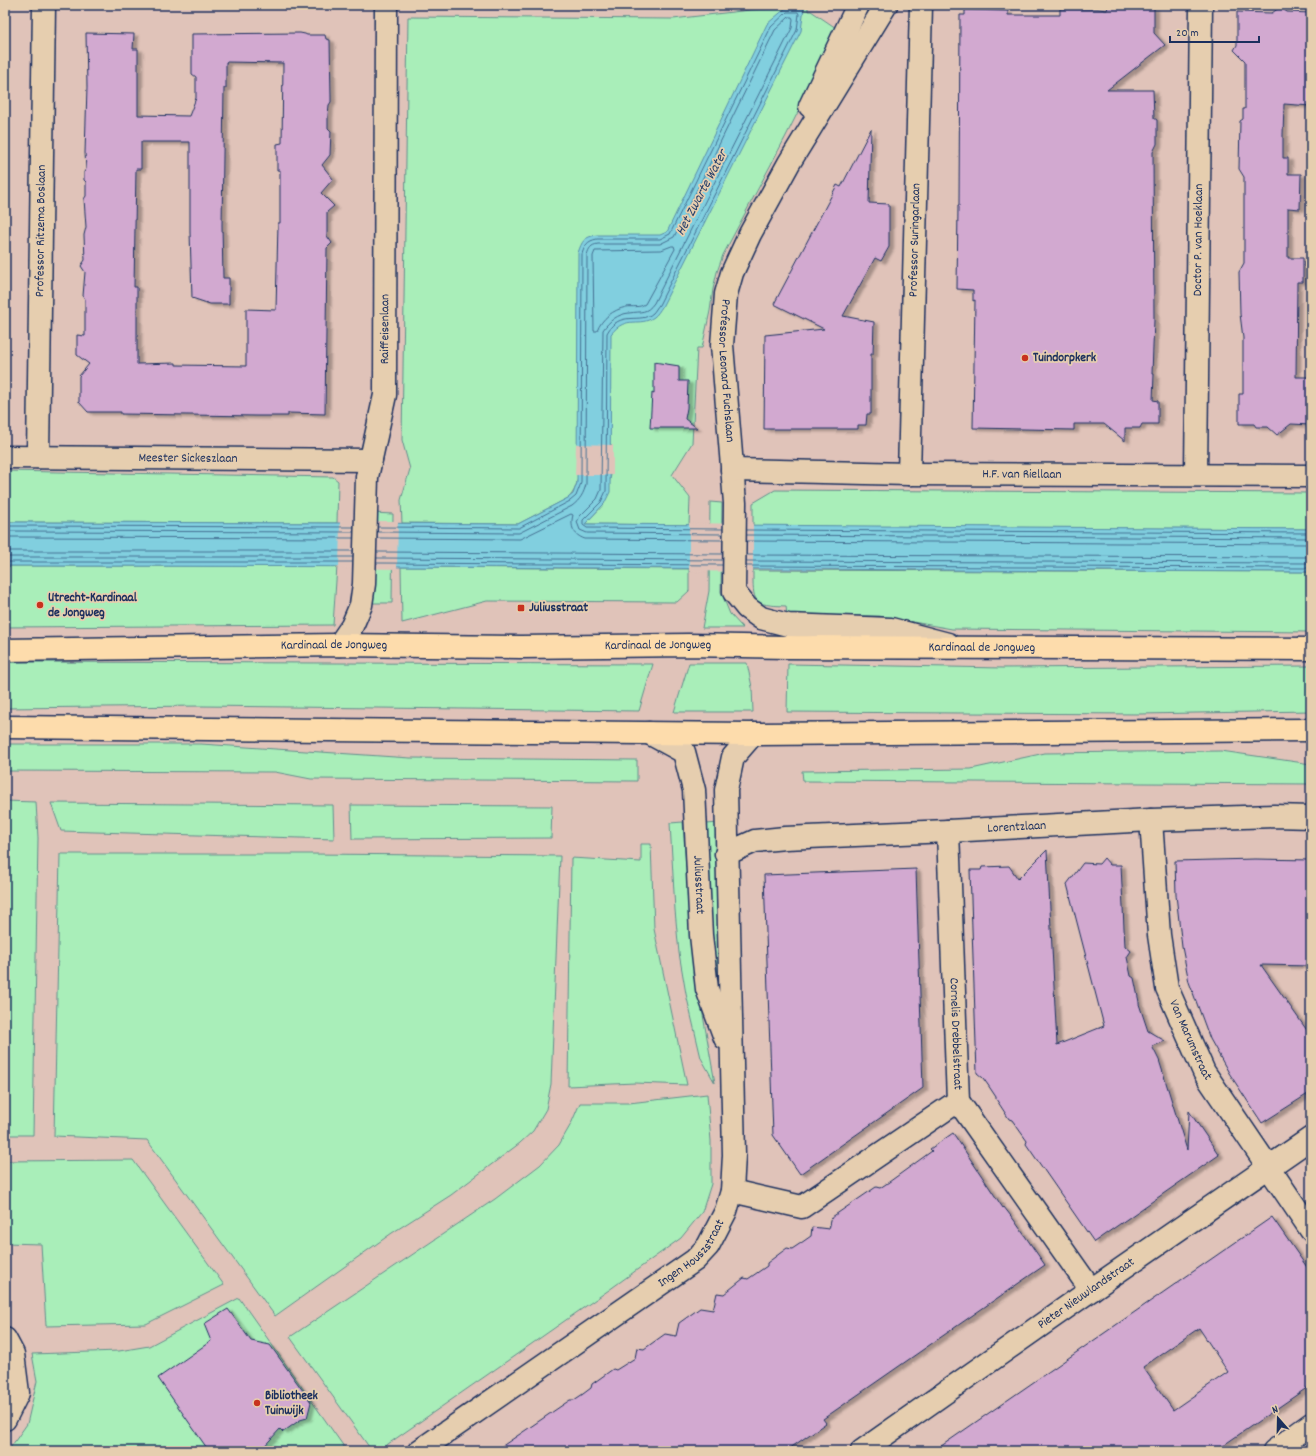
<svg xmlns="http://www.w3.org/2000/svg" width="1316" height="1456" viewBox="0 0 1316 1456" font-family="Dekko,sans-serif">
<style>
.green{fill:#a9eeb9;stroke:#628e8c}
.water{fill:#81cfdf;stroke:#588fab}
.pier{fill:#e0c3b9}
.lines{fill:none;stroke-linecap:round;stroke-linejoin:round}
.shore{stroke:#446f92;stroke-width:1}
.building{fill:#d2a9d0;stroke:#1b2f5e;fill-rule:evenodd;filter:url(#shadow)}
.minor-casing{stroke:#1b2f5e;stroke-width:25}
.primary-casing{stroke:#1b2f5e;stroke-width:25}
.minor{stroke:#e6ceaf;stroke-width:22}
.primary{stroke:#fddcac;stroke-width:22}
.poi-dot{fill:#c8321e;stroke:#e6ceaf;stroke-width:1.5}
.labels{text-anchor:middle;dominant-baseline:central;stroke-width:3.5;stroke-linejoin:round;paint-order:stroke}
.street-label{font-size:13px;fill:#1b2f5e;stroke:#e6ceaf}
.poi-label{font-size:13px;font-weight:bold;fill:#1b2f5e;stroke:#e6ceaf;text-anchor:start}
.water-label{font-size:14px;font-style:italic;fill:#253f6b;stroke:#e6ceaf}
</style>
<defs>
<filter id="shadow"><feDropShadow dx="4.5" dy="2.5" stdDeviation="1" flood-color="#0004"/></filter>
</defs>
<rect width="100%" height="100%" fill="#e0c3b9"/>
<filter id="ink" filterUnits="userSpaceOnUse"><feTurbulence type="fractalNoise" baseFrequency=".025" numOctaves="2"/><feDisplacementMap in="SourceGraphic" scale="8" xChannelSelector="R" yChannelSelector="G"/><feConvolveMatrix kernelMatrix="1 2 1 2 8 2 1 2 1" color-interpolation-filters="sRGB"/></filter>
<g filter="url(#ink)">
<path class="green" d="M808,7v4h3l28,19 -53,106 -63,119 -6,17 -4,17 -3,22 -8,37h-5l-5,95 -20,32 18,23 -1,27 -104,-1 19,-20 7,-29v-31l-33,-2c0,17 4,45 -10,56l-50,26 -116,-1 -1,-23 9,-31 -8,-29 6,-423 265,2 77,-9z
M5,471l328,6 5,4 -1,42 -332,-1z
M775,490l536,3v36l-558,-3v-23z
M710,502l12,1 -1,89 9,22 13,14h-41l7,-37z
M373,513l20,1 -1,89h-21z
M5,566h332l-4,59 -328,2z
M401,567l288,2v22l-12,11 -190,-1 -85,22z
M753,570l558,2v60l-359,-3 -73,-13h-92l-1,-10c-34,-1 -33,-3 -33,-36z
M5,662l648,2 -14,47 -437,-5 -197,2z
M689,663h58l5,24 1,25h-79z
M788,664l214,4 309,-2v45l-171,3 -353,-2z
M5,744h196l209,14 227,2v21l-326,-2 -36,-7 -270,-1z
M1221,751l90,13v20l-508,-3 -1,-10 169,-2 74,-16z
M5,801l31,1 2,36 -5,297h-28z
M51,803l282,2 1,34 -273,-8z
M351,805l201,1 -1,32 -199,1z
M683,822l9,131 23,130 -14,-25 -15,-64 -7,-41 -4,-43 -5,-87z
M718,823l4,186 -11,-49 -4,-136z
M641,844h10l3,85 33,156 -52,-2 -67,3 3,-228 70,4z
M60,854h251l249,2 -9,228 -5,25 -13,22 -13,12 -69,52 -59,38 -117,83 -128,-176 -93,-4z
M707,1094l4,47v43l-9,28 -21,26 -72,52 -231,161h-6l-82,-114 205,-138 45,-34 19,-20 12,-21 9,-21h49z
M133,1160l91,125 -78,39 -100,2 -5,-82 -36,-1v-82z
M239,1298l108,153h-339l19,-27 10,-43 -5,-27 87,-3 30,-5z"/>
<path class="water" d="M804,7l-3,24 -139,276c-2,3 -5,8 -8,10 -15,11 -27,-3 -43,17l-1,158 -6,12 -19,20 726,5v43c-435,-2 -871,-6 -1306,-6v-44l332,1 181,1 50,-26 5,-4 4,-11 1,-230c4,-12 6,-16 19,-18h63l7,-3 100,-208 19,-16z"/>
<path class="pier" d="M576,444l37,1v30h-38z
M340,521h58l-1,48 -58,-1z
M689,523l64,1v48l-64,-1z"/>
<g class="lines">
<path class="shore" d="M672,246h2l1,3 -30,55c-6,4 -12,2 -19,3 -13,3 -24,11 -29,24h-3l-1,-75 2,-5 66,-1z
M5,526l349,1
M378,527l141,1 51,-27 6,-5 5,-13 1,-229c3,-9 5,-13 15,-15h63l10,-5 101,-207 16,-15h11l1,2 -2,16 -138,275c-2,2 -4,6 -6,8 -13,12 -33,-4 -46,20l-1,158 -5,11 -18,18v5l4,3 136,1
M747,530l564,3
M5,531l348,1
M377,532l142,1 53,-27c8,-6 12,-13 14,-22l1,-229c2,-7 4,-10 11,-11h62l14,-7 101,-207 14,-13h3l1,2 -1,9 -138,275c-8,11 -12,8 -25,10 -11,1 -20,8 -26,17l-2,160 -4,9 -17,17 -3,6 3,8 7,3 136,1
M747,535l564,3
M5,537l348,1
M377,538l143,1 51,-25 2,1c-3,11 0,20 12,24l138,1
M747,541l564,3
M5,551h348
M377,552l345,2
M746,555l565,2
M5,557h348
M377,558l345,2
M746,561l565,2
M5,562h348
M377,563l345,2
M746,566l565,2"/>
</g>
<path class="building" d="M1108,7l46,1v25l11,12 -58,45h46l1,28 3,2v24l-4,8 1,168 -2,54h2l-1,26 5,1v23h-16l-2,4h-15v13l-21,-17h-30v6l-101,-2 2,-128 -2,1v-11l-16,-1 1,-83h1l1,-191h5v-5l43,1v4h52v-6h38l9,1z
M1280,7l7,5 24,1v93l-27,-2 -1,31v23h5v16h13l-1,35 -12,-1v50h15v24h-6l-1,95h15v48l-20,-1 -14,11 -9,-8h-12l-2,-3h-15v-30h4v-56l-3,-24 -1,-42 5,-9v-86l-5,-8 1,-48 3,-2v-10h2v-48l-11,-11 3,-5v-33l35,1z
M86,33l48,1 -1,15h5v66l51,1 7,-18v-21l-4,-3v-40l108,-1 5,1 2,1h18l1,4 4,1 1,57v5l-2,3 -1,10v13l3,3 -1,24 -8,10 11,14 -12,14 13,13 -7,6v24l5,7 -5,5 -2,166 -37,-1v3h-32l-135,-2v-2h-33l-9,-10v-26l10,-12 -12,-9v-20l8,1v-37l-2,-3 2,-24 -4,-6 4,-6 -1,-25 2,-8 -2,-28 2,-3v-14l-2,-2v-8l2,-3 -1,-16 2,-66zM226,62l57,1 -1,80 -5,1v26h3v53h-2l-2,87 -30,-1v57l-70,-1v-2l-39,1v-77h-3l2,-118h5v-27h49v90l2,66 18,6h19v-26h-6l-1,-53 2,-137h2z
M871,129l-2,74 20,1v43l-8,14 -6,-3 -32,58 31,6 -1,32h-2v60h-4l-1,11h-8v4h-94l1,-94 59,-6 -50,-25 63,-119 4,2z
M654,362l25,4v15h9l-1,27 -2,11 12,9h-47l2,-35 2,1z
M1047,850l10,195 47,-19 -37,-142 16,-21 16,1 5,-6 6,7h11l3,63 1,18 6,5 -4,6 4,19 3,2 5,24v2l9,27 17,10 -13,5 7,14 28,90 2,-39 30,44 -125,87 -68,-98 1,-3 -15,-21 -3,-1 -13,-20v-2l-8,-12 -5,-7 -6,-5 -7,-203h11l1,-3 27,-1 9,13z
M1255,859l56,1v106l-50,-1 50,71v56l-49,31 -33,-50 -19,-34 -21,-57 -7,-35 -6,-52 -1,-34z
M916,869l7,219 -123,86 -27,-39 -9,-260z
M953,1133l50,75 1,-1 10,13 31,45 -222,154 3,4 -40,28h-291l75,-51h4l9,-6 8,-6 1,-4 21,-15 3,1 19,-12 2,-10 7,1 21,-15 11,2 3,-13 21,-15 13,2 4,-17 7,1 20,-16 4,1 19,-13v-3l20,-15 5,1 9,-6 10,-7 1,-9 17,2 3,-12 44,-30 4,1 9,-6 43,-31 -2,-2z
M1272,1217l39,56v112l-96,66h-281zM1199,1328l29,44 -55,38 -30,-43z
M228,1309l23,32 19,4 41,57 -4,16 -7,2 -17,12 -3,-3 -20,22h-51l-51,-73 53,-37 -7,-17z"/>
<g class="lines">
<defs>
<g id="minor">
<path id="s1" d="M886,5l-97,158 -39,71 -18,39 -6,21 -4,51 13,158 -1,89 13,16 14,10 27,7 103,4 57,15"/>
<path d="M810,106l48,-101"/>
<path id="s2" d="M5,457l366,3"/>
<path id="s3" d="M38,457l6,-452"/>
<path id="s4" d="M732,470l177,4 402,2"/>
<path id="s5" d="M909,474l12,-469"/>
<path id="s6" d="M1196,474l5,-469"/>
<path id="s7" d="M339,645l13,-19 9,-21 3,-21 3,-107 18,-82 1,-390"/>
<path id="s8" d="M649,733l35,19 10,38 7,145 6,54 18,49"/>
<path id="s9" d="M1151,820l8,115 8,53 37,84 107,158"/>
<path id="s10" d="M948,831l10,270 133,189"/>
<path id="s11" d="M726,854l29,-13 30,-3 163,-7 203,-11 123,-4 37,1"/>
<path d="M732,1191l70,16 156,-106"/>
<path d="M5,1339l8,15 5,39 -13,26"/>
<path id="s12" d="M419,1451l276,-191 13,-14 18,-35 6,-20 2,-36 -8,-365 7,-33 20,-23"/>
<path id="s13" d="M862,1451l229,-161 220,-152"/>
<path d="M1274,1451l37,-27"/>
</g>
<g id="primary">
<path id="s14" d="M5,650l334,-5 182,2 167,-2 100,2 523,2"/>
<path d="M5,727l748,7 558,-4"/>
</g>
</defs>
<use href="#minor" class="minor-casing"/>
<use href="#primary" class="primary-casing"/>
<use href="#minor" class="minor"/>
<use href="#primary" class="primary"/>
</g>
</g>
<g class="poi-dot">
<circle cx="1025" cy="358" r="4"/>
<circle cx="40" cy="605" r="4"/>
<rect x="517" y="604" width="8" height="8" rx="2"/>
<circle cx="257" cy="1403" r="4"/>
</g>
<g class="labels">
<g class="street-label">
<text stroke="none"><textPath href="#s3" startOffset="226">Professor Ritzema Boslaan</textPath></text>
<text stroke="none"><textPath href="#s5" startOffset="234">Professor Suringarlaan</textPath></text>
<text stroke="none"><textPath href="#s6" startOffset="234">Doctor P. van Hoeklaan</textPath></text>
<text stroke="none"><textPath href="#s7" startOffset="324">Raiffeisenlaan</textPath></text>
<text stroke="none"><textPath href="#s1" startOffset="408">Professor Leonard Fuchslaan</textPath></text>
<text stroke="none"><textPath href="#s2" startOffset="183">Meester Sickeszlaan</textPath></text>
<text stroke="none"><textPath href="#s4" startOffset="290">H.F. van Riellaan</textPath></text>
<text stroke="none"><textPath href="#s14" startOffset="329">Kardinaal de Jongweg</textPath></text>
<text stroke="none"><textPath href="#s14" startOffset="653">Kardinaal de Jongweg</textPath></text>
<text stroke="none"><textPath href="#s14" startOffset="977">Kardinaal de Jongweg</textPath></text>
<text stroke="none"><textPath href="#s11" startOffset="294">Lorentzlaan</textPath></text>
<text stroke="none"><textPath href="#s8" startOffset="174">Juliusstraat</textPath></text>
<text stroke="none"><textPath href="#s10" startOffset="203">Cornelis Drebbelstraat</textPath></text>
<text stroke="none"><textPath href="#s9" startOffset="226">Van Marumstraat</textPath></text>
<text stroke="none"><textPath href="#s12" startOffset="338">Ingen Houszstraat</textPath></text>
<text stroke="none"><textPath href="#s13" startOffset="274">Pieter Nieuwlandstraat</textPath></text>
</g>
<g class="poi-label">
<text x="1033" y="358">Tuindorpkerk</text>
<text x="48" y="598">Utrecht-Kardinaal<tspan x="48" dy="15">de Jongweg</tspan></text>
<text x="529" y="608">Juliusstraat</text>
<text x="265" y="1396">Bibliotheek<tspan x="265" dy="15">Tuinwijk</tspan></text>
</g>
<g class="water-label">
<text transform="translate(702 193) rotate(-62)">Het Zwarte Water</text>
</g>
</g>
<rect width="1316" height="1456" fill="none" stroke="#e6ceaf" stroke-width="20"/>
<rect x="10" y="10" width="1296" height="1436" fill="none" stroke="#1b2f5e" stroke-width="1.5" filter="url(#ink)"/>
<g transform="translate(1278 1418) rotate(340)" stroke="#e6ceaf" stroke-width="3" paint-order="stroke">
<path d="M0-3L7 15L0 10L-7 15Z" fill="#1b2f5e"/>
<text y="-6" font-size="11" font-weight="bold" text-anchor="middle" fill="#1b2f5e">N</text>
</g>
<path d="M1170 36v6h89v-6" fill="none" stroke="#1b2f5e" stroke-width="2"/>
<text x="1176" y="36" font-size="12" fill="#1b2f5e" stroke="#e6ceaf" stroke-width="3" paint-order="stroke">20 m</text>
</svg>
